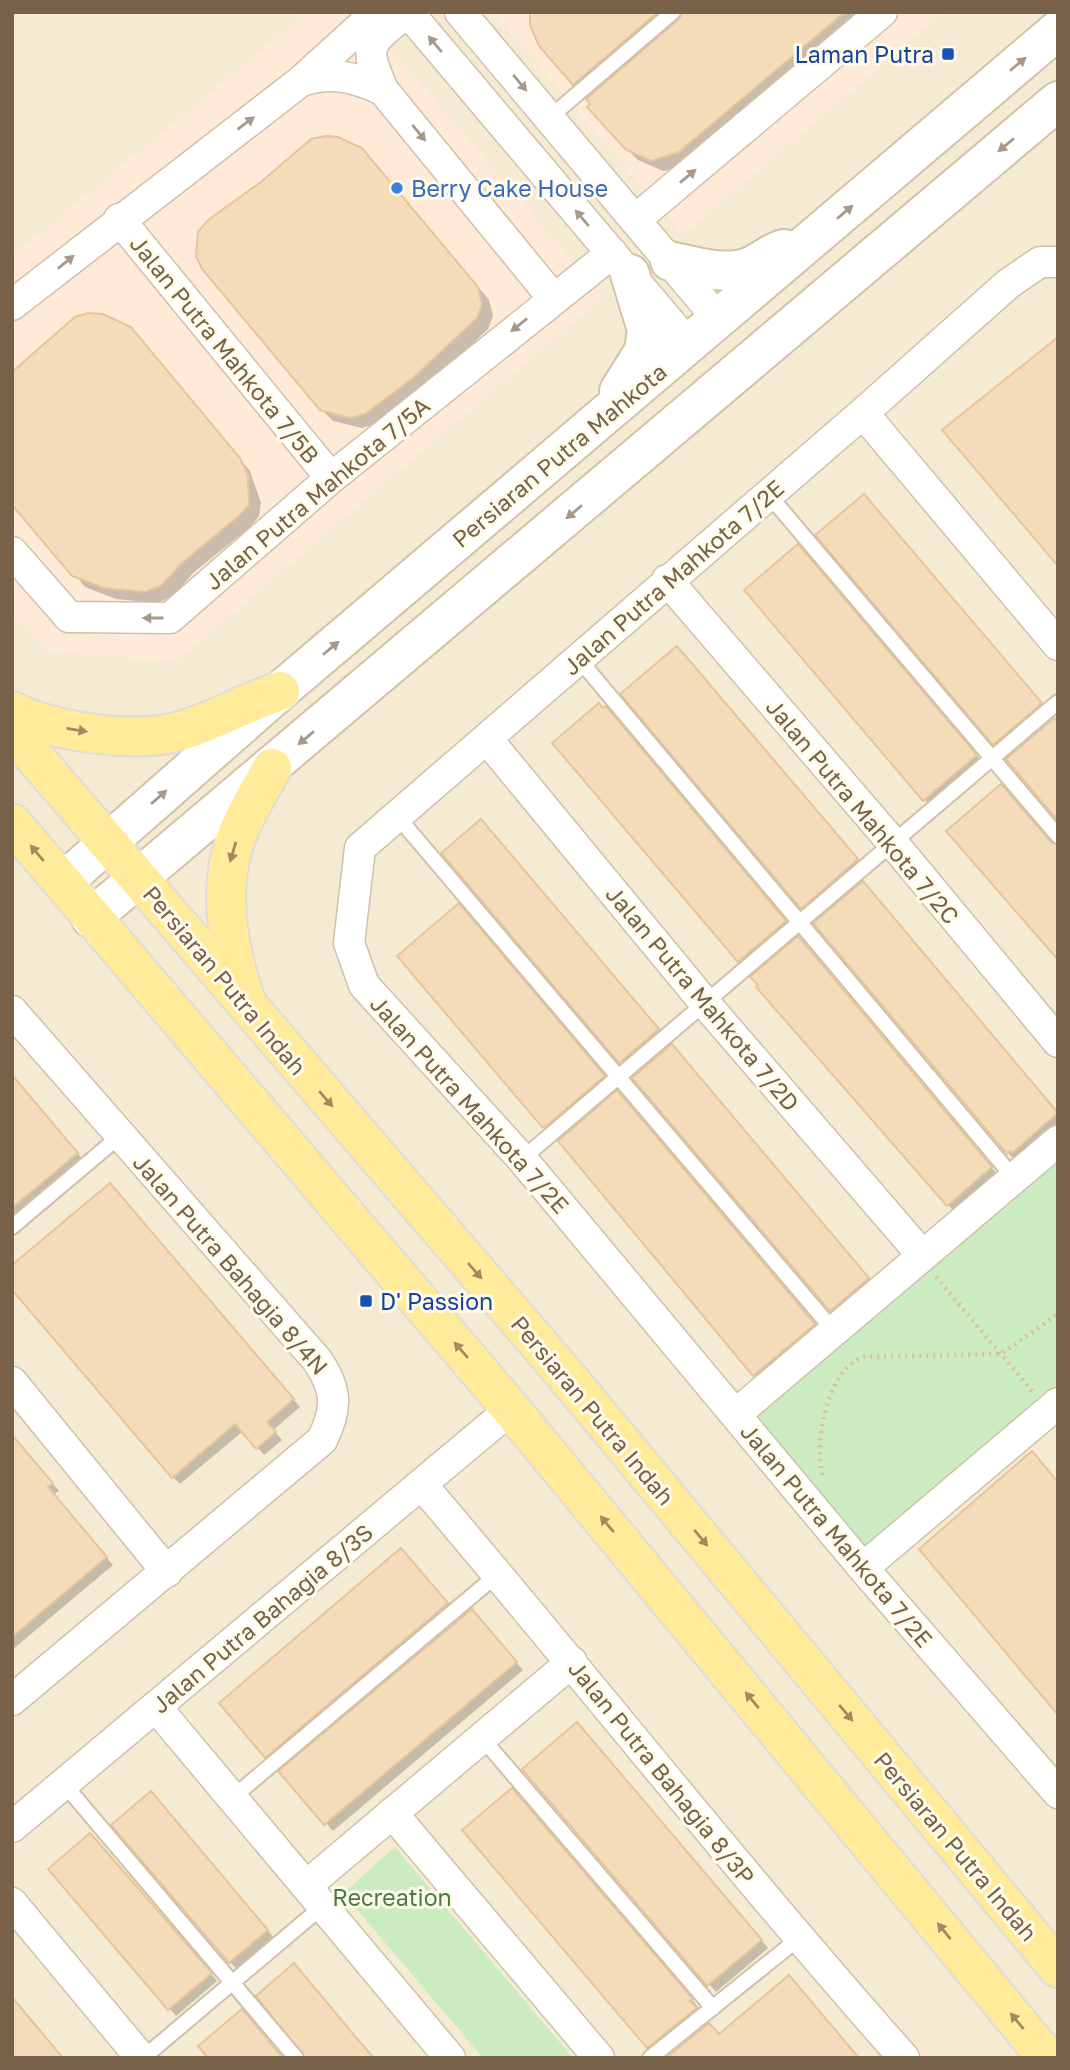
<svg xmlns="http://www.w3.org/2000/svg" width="1070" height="2070" viewBox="0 0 1070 2070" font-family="'Golos Text',sans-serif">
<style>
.residential{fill:#f5ebd2}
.commercial{fill:#feead7}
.green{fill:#cbecc1}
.shadow{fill:#0003}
.building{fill:#f4dbba;stroke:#e7c59a;stroke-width:2}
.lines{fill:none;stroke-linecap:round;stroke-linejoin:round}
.lane-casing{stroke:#cfc1aa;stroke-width:18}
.street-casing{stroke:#cfc1aa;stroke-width:33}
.secondary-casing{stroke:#d2c2a6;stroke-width:42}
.primary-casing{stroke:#e1dcd7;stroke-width:42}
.path{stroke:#d9bf9d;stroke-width:4.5;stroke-dasharray:2 5;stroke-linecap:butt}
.lane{stroke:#fff;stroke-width:14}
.street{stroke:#fff;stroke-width:30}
.secondary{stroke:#fff;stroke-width:38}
.primary{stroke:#ffeb99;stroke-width:38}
.oneway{fill:#a79888}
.oneway2{fill:#a08a60}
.transit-dot{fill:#1a4fb4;stroke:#fffbeb;stroke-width:2.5}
.shop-dot{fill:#3f7fe0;stroke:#fffbeb;stroke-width:2.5}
.labels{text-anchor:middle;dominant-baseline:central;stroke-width:6;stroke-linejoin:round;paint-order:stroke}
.transit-label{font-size:23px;fill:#164399;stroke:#fffbeb;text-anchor:end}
.shop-label{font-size:23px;fill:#366cbe;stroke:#fffbeb;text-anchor:start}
.street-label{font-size:23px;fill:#776148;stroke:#fffbeb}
.park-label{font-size:23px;fill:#477d40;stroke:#fffbeb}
</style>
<rect width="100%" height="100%" fill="#fdf8e4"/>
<path class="residential" d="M12,12h1046v2046h-1046z"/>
<path class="commercial" d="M307,12h53l243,285 -427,365 -131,-11 -33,-37v-357z
M493,12h451l-261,223z"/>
<path class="green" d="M1058,1152v241l-190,165 -119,-144z
M395,1847l178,211h-90l-140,-165z"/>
<path class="shadow" d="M532,12h333l-188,157 -14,2 -25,-11 -12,-12 57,-133h-5l-93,79 -11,-11z
M373,161l116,139 4,16 -5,13 -64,60 -48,35 -14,4 -29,-7 -12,-12z
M130,328l120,143 11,32 -2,13 -8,10 -58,47 -20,23 -16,7 -41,-4 -31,-12 -73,-86v-131l2,2z
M871,504l176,207 -46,40 -7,-8z
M805,553l178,210 -52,44 -185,-217z
M684,655l180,212 -55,48 -7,-8z
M613,716l179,213 -46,39 -192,-225z
M488,828l177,209 -37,32 -185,-216z
M870,891l188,223v14l-43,32 -7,-7z
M466,913l145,171 -60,49 -7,-7z
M805,945l193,230 -43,37 -7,-7z
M679,1053l196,233 -37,31 -204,-239z
M12,1076l72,85 -72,61z
M624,1100l197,232 -59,50 -201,-241z
M117,1192l183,215 -27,23 9,10 -18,15 -21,-24 -63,53 -7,-7z
M12,1447l12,3 35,41 -6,4 60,70 -101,85z
M408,1557l46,54 -181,152 -7,-7z
M479,1618l44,52 -190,161 -52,-59z
M584,1732l184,216 -52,44 -192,-222z
M519,1797l179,210 -2,2 6,7 -47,38 -7,-7z
M158,1801l116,137 -37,31 -7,-7z
M97,1843l120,138 -41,35 -126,-147z"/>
<path class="building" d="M530,12h128l-85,73 -34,-39 -9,-21z
M682,12h163l-166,140 -28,9 -26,-12 -38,-42 3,-3 -4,-5 93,-80z
M326,136l12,1 24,11 116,139 4,17 -5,14 -64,60 -48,36 -15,4 -30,-8 -118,-141 -6,-13 2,-24 10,-12 53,-38 50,-43z
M88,313l15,1 28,13 109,131 8,17 1,30 -9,10 -58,48 -21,23 -16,6 -41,-4 -32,-12 -60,-71v-133l63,-55z
M1058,337v229l-116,-136z
M864,494l178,209 -49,42 -178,-210z
M798,544l179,211 -54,46 -179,-211z
M677,646l181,213 -57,50 -181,-215z
M599,703l4,5 3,-2 180,215 -48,41 -186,-219z
M1054,718l4,4v99l-52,-62z
M1001,784l50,58 7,3v115l-112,-129z
M481,819l178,210 -40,34 -178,-210z
M863,881l195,232 -46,40 -2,-2 -3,3 -194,-231z
M459,903l146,173 -59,50 -4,1 -145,-171z
M798,936l194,231 -45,39 -191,-219 2,-2 -8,-8z
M672,1044l197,234 -39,33 -198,-233z
M12,1075l66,78 -66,55z
M617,1090l198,234 -62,52 -195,-235z
M110,1183l184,216 -27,23 9,10 -20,17 -21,-25 -63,54 -160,-188v-25z
M12,1435l41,48 -5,4 59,70 -95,80z
M1032,1451l26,31v233l-139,-166z
M401,1548l47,55 -183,155 -46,-55z
M472,1609l45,53 -193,163 -46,-54z
M577,1722l185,218 -55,46 -185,-217z
M512,1788l181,211 -3,2 7,7 -50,40 -185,-218z
M151,1791l117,139 -39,33 -118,-138z
M90,1833l122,140 -44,37 -120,-141z
M294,1963l66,79 14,16h-69l-49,-62z
M789,1975l70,83h-193l43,-35 10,11z
M12,1997l30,36 21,25h-51z
M242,2009l41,49h-75l-10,-12z"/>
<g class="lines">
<defs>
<path id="lane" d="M549,118l124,-106
M768,494l290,342
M578,658l436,520
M397,816l437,515
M522,1159l536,-457
M12,1227l109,-92
M482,1738l231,270
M64,1784l232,274
M232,1798l266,-224
M143,2058l180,-152
M650,2058l148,-119"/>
<path id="street" d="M408,12l281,333
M460,12l259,308
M301,81c32,-10 53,-4 82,9l170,208
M383,90c-18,-43 -18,-44 19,-74
M119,219l212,259
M635,220l247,-208
M1058,262h-18l-32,22 -145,129 -503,435 -11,95 15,42 158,174 341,409 195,225
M12,305l289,-224 76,-69
M863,413l195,232
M12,552l57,65 101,1 161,-140 281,-225
M667,580l225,262 166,200
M487,739l217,263 218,253
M12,1011l305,349c20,29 21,48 5,80l-310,260
M12,1382l155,190
M736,1414l322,-273
M422,1485c162,190 316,386 482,573
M863,1568l195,-165
M156,1707l294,351
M392,1813l207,245
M12,1827l499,-418
M306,1886l266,-224
M12,1903l129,155"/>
<path id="secondary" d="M670,261c24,5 55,15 79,6 13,-5 22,-15 35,-18
M619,391l25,-40 3,-21 -17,-56
M63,882l217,-191 778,-661
M91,918l967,-817"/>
<path id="primary" d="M12,711c41,21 124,33 168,20 35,-10 66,-29 100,-40
M12,731l550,640 496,597
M12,823l499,586 536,649
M244,995c-15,-45 -25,-96 -12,-144 7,-28 26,-57 40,-83"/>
</defs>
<use href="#lane" class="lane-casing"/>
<use href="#street" class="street-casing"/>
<use href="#secondary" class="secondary-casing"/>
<use href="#primary" class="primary-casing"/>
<path class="path" d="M936,1277l96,114
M822,1475c-7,-34 4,-106 42,-118l137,-3 57,-40"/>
<use href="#lane" class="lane"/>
<use href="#street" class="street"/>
<use href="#secondary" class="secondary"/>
<use href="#primary" class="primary"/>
</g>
<defs><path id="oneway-solid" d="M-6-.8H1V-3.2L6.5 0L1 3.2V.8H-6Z" transform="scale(1.75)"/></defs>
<g class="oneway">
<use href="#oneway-solid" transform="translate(435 44) rotate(-130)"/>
<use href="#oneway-solid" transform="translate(1018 64) rotate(-40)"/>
<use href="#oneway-solid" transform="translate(520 83) rotate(50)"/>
<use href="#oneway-solid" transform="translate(246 123) rotate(-37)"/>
<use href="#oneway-solid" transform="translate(419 133) rotate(51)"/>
<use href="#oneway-solid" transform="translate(1006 145) rotate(140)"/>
<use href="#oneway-solid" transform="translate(688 176) rotate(-40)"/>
<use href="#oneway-solid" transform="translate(845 212) rotate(-40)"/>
<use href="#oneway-solid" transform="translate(582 218) rotate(-130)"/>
<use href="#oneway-solid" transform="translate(66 262) rotate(-39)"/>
<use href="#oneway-solid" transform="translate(519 325) rotate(141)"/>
<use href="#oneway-solid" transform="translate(574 512) rotate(140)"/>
<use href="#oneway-solid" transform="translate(153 618) rotate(-180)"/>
<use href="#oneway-solid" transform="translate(331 648) rotate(-40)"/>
<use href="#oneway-solid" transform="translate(306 738) rotate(140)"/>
<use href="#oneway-solid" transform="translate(159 797) rotate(-41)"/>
</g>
<g class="oneway2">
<use href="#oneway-solid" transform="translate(77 730) rotate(9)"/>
<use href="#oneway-solid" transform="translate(233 852) rotate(106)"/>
<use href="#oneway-solid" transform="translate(37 853) rotate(-130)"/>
<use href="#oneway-solid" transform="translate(326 1099) rotate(49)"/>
<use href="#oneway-solid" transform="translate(475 1271) rotate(49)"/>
<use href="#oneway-solid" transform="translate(461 1350) rotate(-131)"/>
<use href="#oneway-solid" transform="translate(607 1524) rotate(-130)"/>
<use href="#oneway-solid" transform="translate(701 1538) rotate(50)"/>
<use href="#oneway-solid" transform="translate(752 1700) rotate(-130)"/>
<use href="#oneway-solid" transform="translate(846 1713) rotate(50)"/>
<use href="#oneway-solid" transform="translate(944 1931) rotate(-129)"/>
<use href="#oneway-solid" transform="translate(1017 2021) rotate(-129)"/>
</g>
<g class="transit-dot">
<rect x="941" y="47" width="14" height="14" rx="3.5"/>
<rect x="359" y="1294" width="14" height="14" rx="3.5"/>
</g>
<circle class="shop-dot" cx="397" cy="188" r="7"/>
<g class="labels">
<g class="transit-label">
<text x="934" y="54">Laman Putra</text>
<text x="380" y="1301" text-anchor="start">D' Passion</text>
</g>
<g class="shop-label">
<text x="411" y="188">Berry Cake House</text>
</g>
<g class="street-label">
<text transform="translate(225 349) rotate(51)">Jalan Putra Mahkota 7/5B</text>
<text transform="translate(559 455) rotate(-40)">Persiaran Putra Mahkota</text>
<text transform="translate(317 493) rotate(-40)">Jalan Putra Mahkota 7/5A</text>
<text transform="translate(673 577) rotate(-41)">Jalan Putra Mahkota 7/2E</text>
<text transform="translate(863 811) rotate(50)">Jalan Putra Mahkota 7/2C</text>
<text transform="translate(225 980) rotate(50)">Persiaran Putra Indah</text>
<text transform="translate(703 998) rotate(50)">Jalan Putra Mahkota 7/2D</text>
<text transform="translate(470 1104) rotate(48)">Jalan Putra Mahkota 7/2E</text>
<text transform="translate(231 1264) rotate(49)">Jalan Putra Bahagia 8/4N</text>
<text transform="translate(593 1410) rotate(50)">Persiaran Putra Indah</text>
<text transform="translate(837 1535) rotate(50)">Jalan Putra Mahkota 7/2E</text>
<text transform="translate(262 1618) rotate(-40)">Jalan Putra Bahagia 8/3S</text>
<text transform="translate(662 1772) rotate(51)">Jalan Putra Bahagia 8/3P</text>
<text transform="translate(956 1846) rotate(50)">Persiaran Putra Indah</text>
</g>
<g class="park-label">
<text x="392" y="1897">Recreation</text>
</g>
</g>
<rect width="1070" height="2070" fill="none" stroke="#776148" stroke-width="28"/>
</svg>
